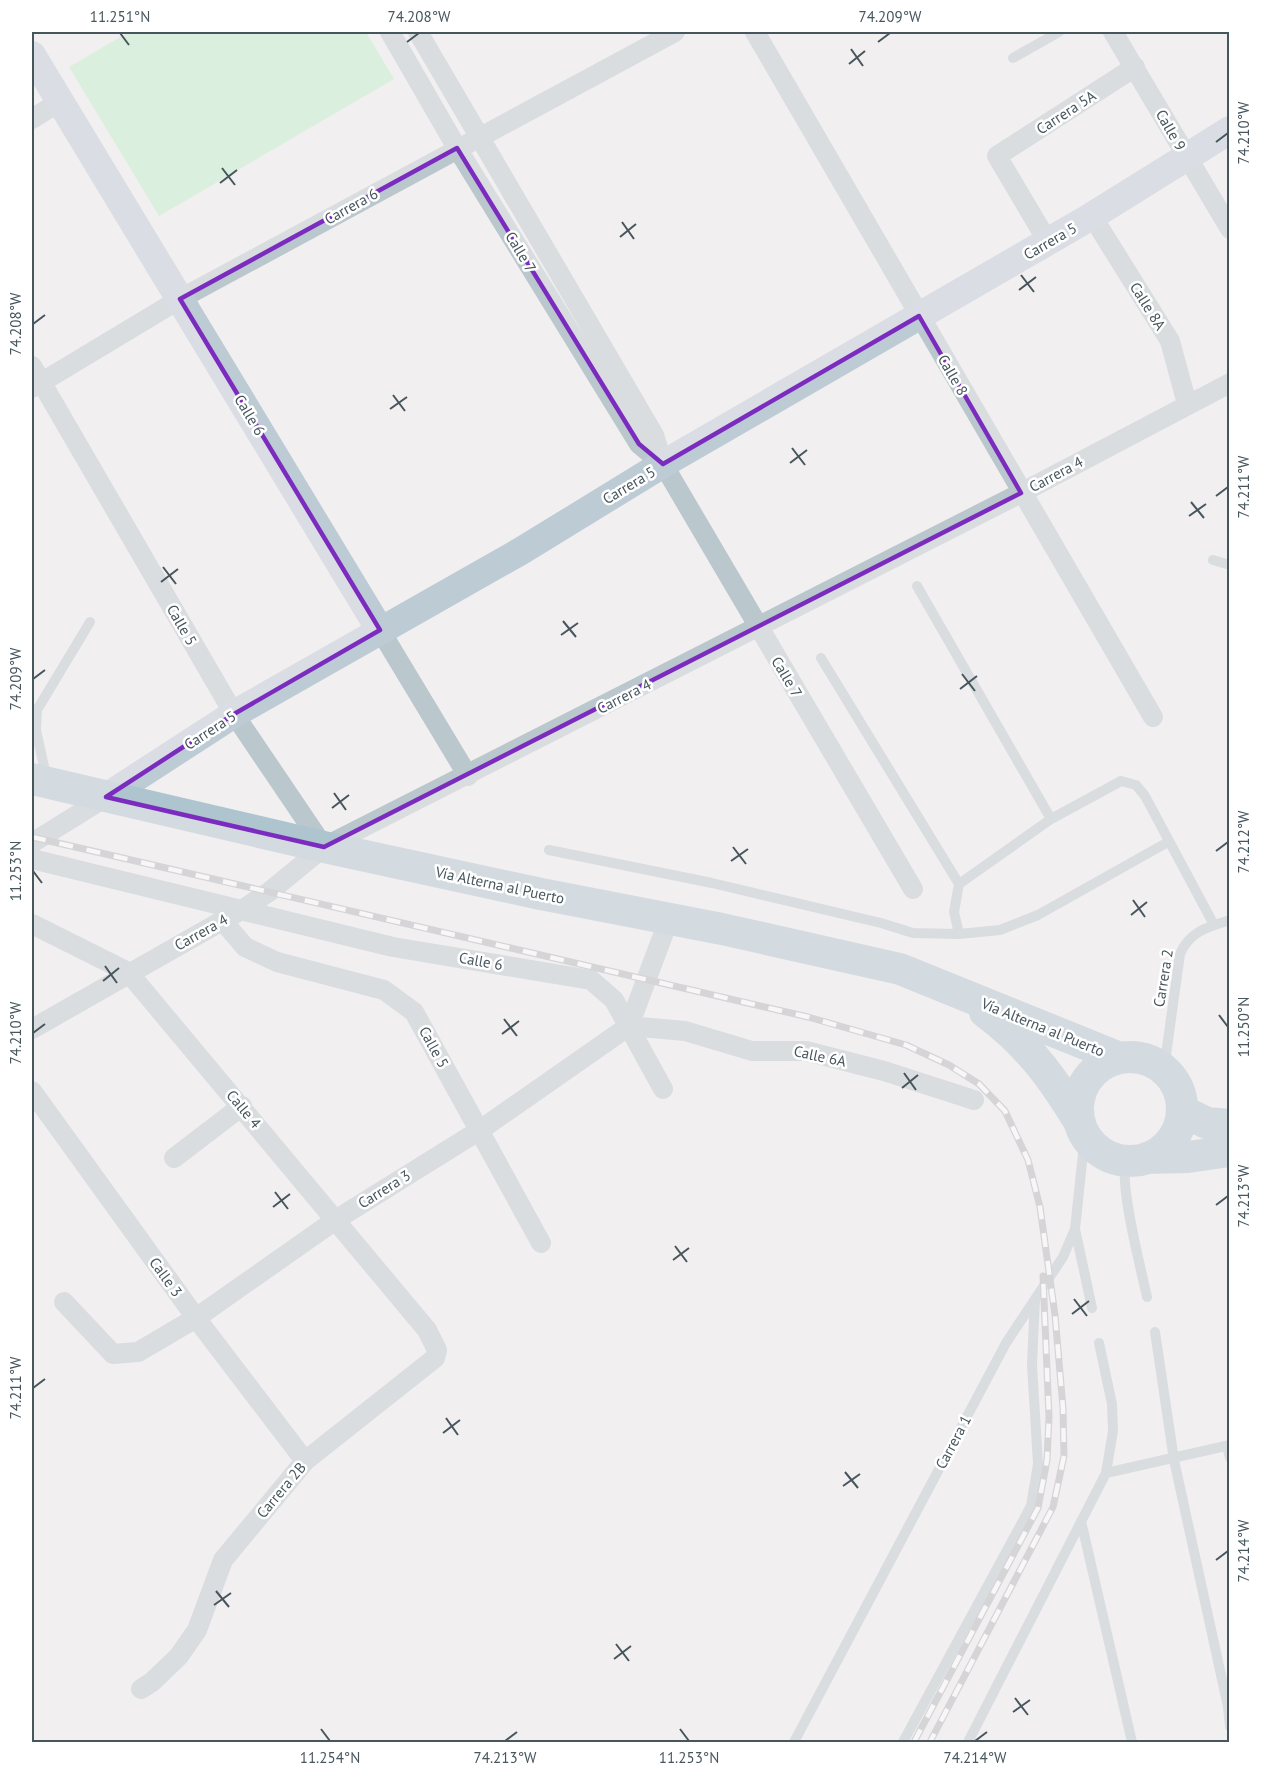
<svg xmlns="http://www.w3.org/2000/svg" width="1261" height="1774" viewBox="0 0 1261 1774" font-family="'PT Sans',sans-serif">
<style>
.green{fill:#bcf0c8}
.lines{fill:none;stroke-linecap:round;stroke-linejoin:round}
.lane{stroke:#bac7cd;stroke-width:10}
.street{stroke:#bac7cd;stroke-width:20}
.secondary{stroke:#bccbd4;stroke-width:28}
.primary{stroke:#aec4cf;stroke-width:32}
.rail-casing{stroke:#b1b6ba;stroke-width:7}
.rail{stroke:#fff;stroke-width:4.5;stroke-dasharray:14;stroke-linecap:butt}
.marked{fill:none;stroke:#7b2cbf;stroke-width:4.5;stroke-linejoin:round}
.ticks{fill:none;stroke:#47565d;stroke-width:2}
.labels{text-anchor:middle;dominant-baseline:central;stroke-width:5;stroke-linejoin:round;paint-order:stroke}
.street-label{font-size:15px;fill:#47565d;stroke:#fff}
.neatline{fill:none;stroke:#47565d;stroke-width:2}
.ticks-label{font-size:15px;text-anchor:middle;fill:#47565d}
</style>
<rect width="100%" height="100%" fill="#f2eff0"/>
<path class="green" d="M129,32h237l28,47 -235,137 -90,-149z"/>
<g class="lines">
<path class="lane" d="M1013,58l46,-26
M1213,560l17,5
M917,586l134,233
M821,658l138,226
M47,780l-11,-50 1,-20 53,-88
M549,850l163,33 169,40 32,10 46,1 41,-4 38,-15 130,-73
M959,934l-5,-22 5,-28 92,-65 70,-38 15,4 9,11 69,129
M1164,1069l16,-115c9,-22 27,-27 50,-34
M1127,1161c-10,17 15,112 20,136
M1075,1229l17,79
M1155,1332l19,128 54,247 2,20
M1227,1446l3,12
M1106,1473l124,-28
M1081,1521l51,221
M794,1742l212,-399 57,-86 12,-28 10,-94
M903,1742l128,-236 7,-42 -6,-99 3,-66
M968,1742l138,-269 7,-42 -1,-27 -13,-61"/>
<path class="street" d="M390,32l67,116 182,296 24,20
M418,32l236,403 9,29 250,425
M755,32l398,685
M1113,32l117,197
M32,119l27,-17
M1092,216l78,125 17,63
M1048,242l-51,-86 138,-89
M32,366l202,348 90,133
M32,388l148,-89 495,-267
M380,630l88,146
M32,843l74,-46
M32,859l361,88 198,33 23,20 49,89
M222,920l23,27 32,15 107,28 30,22 127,231
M32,924l96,48 299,358 10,20 -2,8 -130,103 -82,99 -26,70 -18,26 -27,26 -11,7
M629,1026l56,5 67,20h54l78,20 90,29
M629,1026l40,-107
M32,1029l211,-120 26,-17 55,-45 697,-354 209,-110
M32,1091l164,227 109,143
M174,1158l68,-52
M64,1302l49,52 25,-2 58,-34 141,-99 143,-89 149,-104"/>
<path class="secondary" d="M32,55l348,575
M106,797l128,-83 287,-163 142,-87 429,-248 138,-86"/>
<path class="primary" d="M32,779l292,68 217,47 181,35 178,40 220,89
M985,1012c44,33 67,65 95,111
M1078 1109a52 52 0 1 1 104 0a52 52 0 1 1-104 0Z
M1182,1111l25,12 23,2
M1147,1158l41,-1 42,-6"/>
<defs>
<path id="rail" d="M32,837l776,180 98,28 43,20 30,19 26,27 23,49 12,47 15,108 8,93 1,48 -11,51 -123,235
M914,1742l124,-234 9,-48 2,-43 -6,-141"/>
</defs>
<use href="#rail" class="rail-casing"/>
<use href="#rail" class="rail"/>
</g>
<path d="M0 0H1261V1774H0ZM457,148l182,296 24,20 256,-148 102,177 -697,354 -218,-50 128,-83 146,-84 -200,-331z" fill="#f2eff0" fill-opacity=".55" fill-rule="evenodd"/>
<path class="marked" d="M457,148l182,296 24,20 256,-148 102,177 -697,354 -218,-50 128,-83 146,-84 -200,-331z"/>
<path class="ticks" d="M120,33l9,12M407,42l12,-9M878,42l12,-9M851,49l12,17M849,64l16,-13M1216,142l12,-9M222,168l13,17M220,183l17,-13M622,222l12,17M620,237l16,-13M1021,275l13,17M1019,290l17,-13M33,324l12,-9M393,395l12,16M390,409l17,-12M792,448l13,17M790,463l17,-13M1216,496l12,-9M1191,502l13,16M1189,516l17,-12M163,567l13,17M161,582l17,-13M563,621l13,16M561,635l17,-12M962,674l13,17M33,679l12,-9M960,689l17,-13M334,793l12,17M332,808l17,-13M733,847l13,17M1216,851l12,-9M731,861l17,-12M33,871l9,12M1133,900l12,17M1131,915l16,-13M105,966l12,17M103,981l16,-13M1219,1015l9,12M504,1019l13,17M33,1033l12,-9M502,1034l17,-13M904,1073l12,17M902,1088l16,-13M275,1192l13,17M1216,1205l12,-9M273,1207l17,-13M675,1246l12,16M673,1260l16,-12M1074,1299l13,17M1072,1314l17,-13M33,1388l12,-9M446,1418l12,17M443,1433l17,-13M845,1472l13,16M843,1486l17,-12M1216,1560l12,-9M216,1591l13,16M214,1605l17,-12M616,1644l13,17M614,1659l17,-13M1015,1698l13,17M1013,1712l17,-12M321,1729l9,12M680,1729l9,12M505,1741l12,-9M975,1741l12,-9"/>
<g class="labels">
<g class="street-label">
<text transform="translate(1066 112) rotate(-33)">Carrera 5A</text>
<text transform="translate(1171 130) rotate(60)">Calle 9</text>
<text transform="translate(351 206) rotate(-29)">Carrera 6</text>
<text transform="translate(1050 241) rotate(-30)">Carrera 5</text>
<text transform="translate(521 252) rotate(59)">Calle 7</text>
<text transform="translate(1148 306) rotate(58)">Calle 8A</text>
<text transform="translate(953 375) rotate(60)">Calle 8</text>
<text transform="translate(250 415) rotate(59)">Calle 6</text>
<text transform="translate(1056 474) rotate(-28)">Carrera 4</text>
<text transform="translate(629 485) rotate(-31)">Carrera 5</text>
<text transform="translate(182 625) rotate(60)">Calle 5</text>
<text transform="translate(787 677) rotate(59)">Calle 7</text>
<text transform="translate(624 696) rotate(-27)">Carrera 4</text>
<text transform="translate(210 730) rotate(-33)">Carrera 5</text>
<text transform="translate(500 885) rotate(12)">Vía Alterna al Puerto</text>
<text transform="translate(201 932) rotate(-29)">Carrera 4</text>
<text transform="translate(481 961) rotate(10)">Calle 6</text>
<text transform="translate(1163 978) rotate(-81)">Carrera 2</text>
<text transform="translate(1043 1027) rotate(22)">Vía Alterna al Puerto</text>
<text transform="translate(434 1047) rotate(61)">Calle 5</text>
<text transform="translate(820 1056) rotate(12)">Calle 6A</text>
<text transform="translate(244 1109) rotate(50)">Calle 4</text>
<text transform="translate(384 1189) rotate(-32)">Carrera 3</text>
<text transform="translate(166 1277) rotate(54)">Calle 3</text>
<text transform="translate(953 1442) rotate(-62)">Carrera 1</text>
<text transform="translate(281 1490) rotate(-50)">Carrera 2B</text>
</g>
</g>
<rect width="1261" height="1774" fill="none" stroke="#ffffff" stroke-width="66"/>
<rect x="33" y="33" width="1195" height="1708" class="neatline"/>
<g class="ticks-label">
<text x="120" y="22">11.251°N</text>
<text x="419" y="22">74.208°W</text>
<text x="890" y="22">74.209°W</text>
<text transform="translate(1244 133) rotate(-90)" y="5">74.210°W</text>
<text transform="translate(16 324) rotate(-90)" y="5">74.208°W</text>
<text transform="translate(1244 487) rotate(-90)" y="5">74.211°W</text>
<text transform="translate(16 679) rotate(-90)" y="5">74.209°W</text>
<text transform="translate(1244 842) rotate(-90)" y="5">74.212°W</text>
<text transform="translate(16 871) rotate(-90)" y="5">11.253°N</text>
<text transform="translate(1244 1027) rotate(-90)" y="5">11.250°N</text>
<text transform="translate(16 1033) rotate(-90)" y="5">74.210°W</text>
<text transform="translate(1244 1196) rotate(-90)" y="5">74.213°W</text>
<text transform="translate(16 1388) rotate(-90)" y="5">74.211°W</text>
<text transform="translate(1244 1551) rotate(-90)" y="5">74.214°W</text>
<text x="330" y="1763">11.254°N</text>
<text x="505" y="1763">74.213°W</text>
<text x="689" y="1763">11.253°N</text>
<text x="975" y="1763">74.214°W</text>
</g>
</svg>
